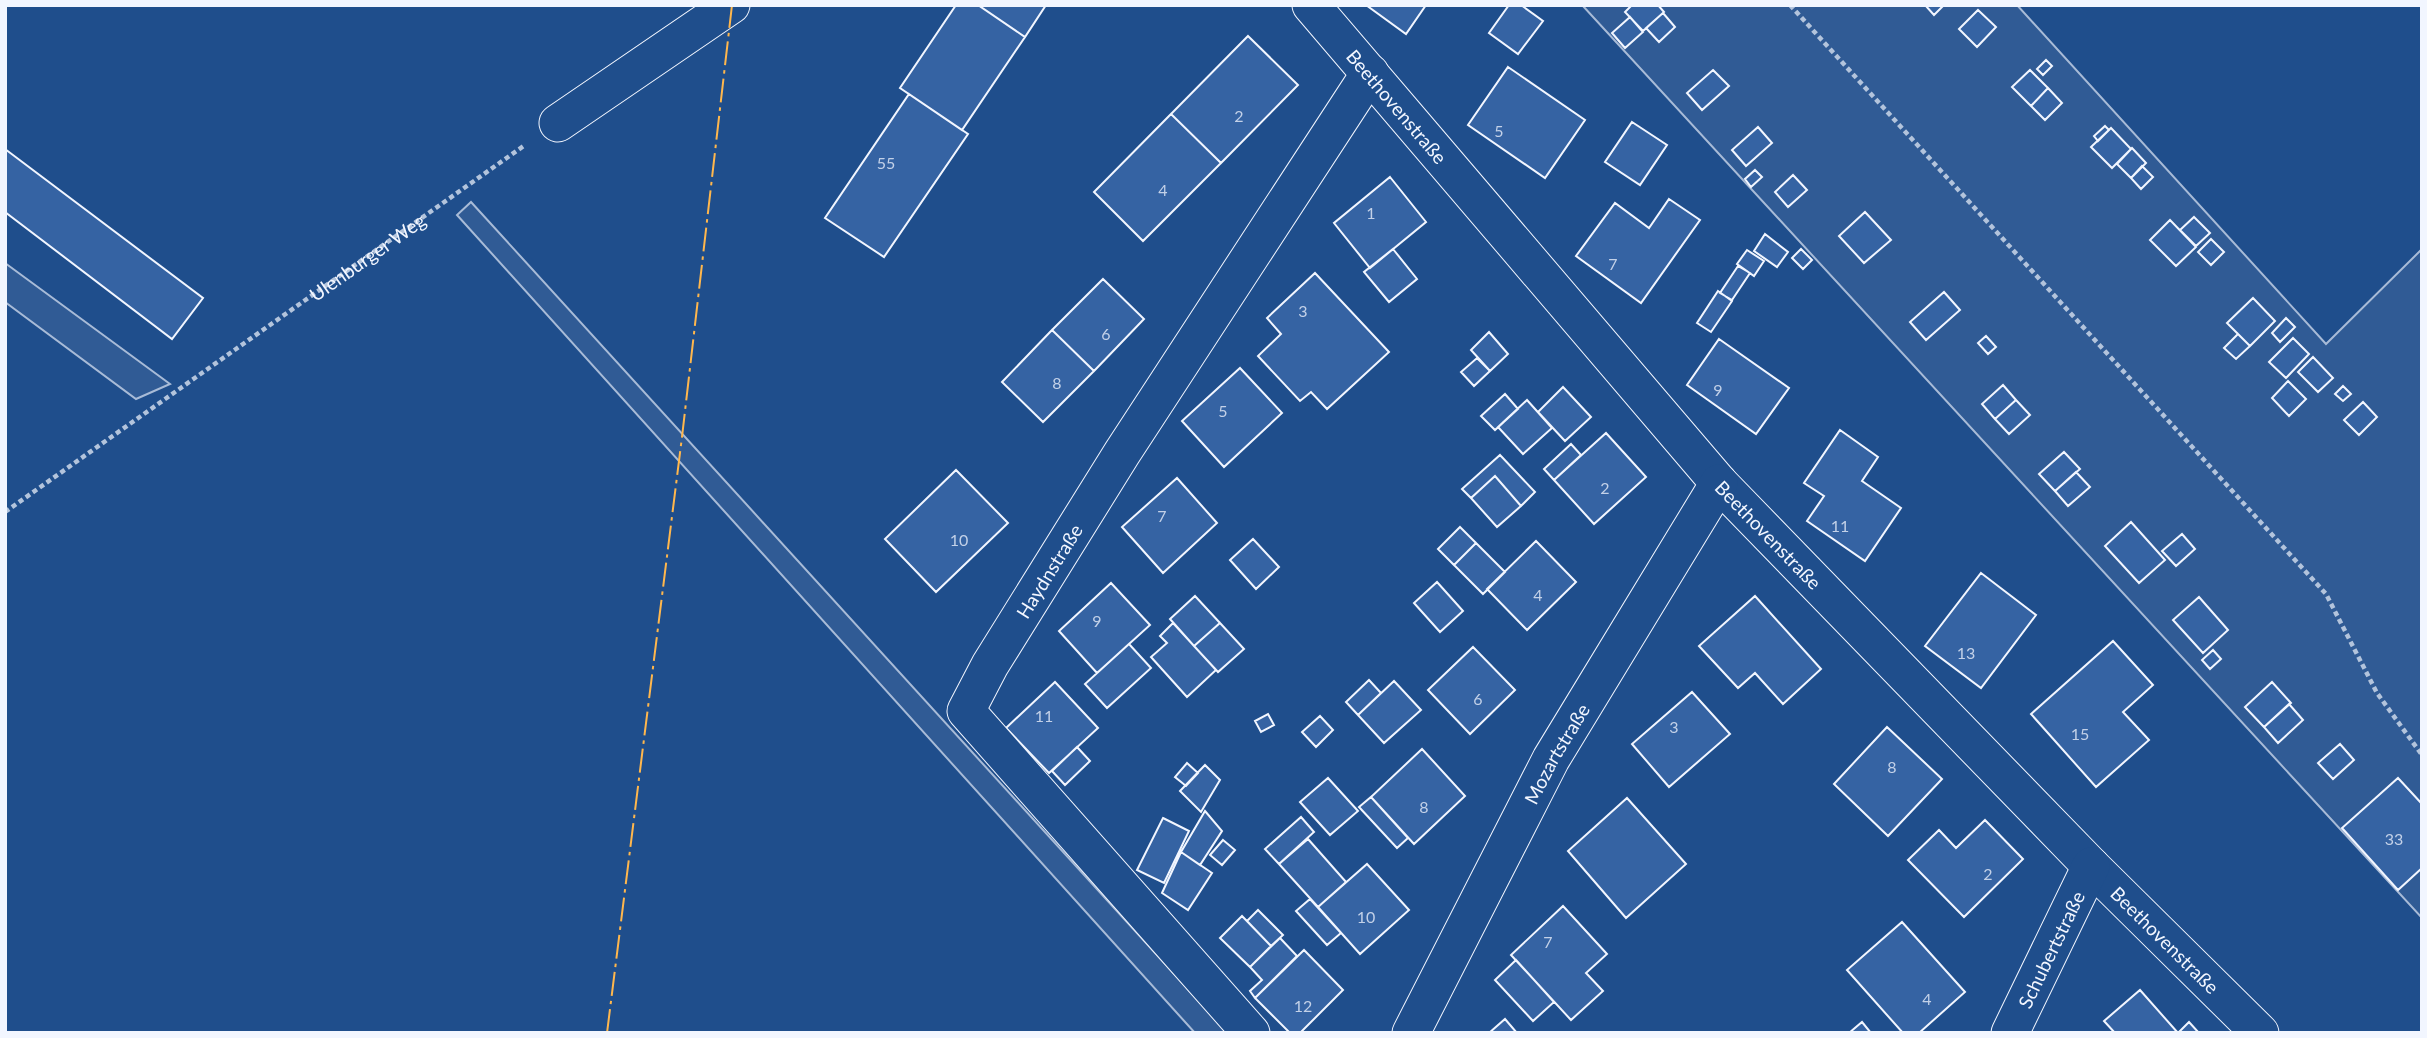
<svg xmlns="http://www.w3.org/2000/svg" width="2427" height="1038" viewBox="0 0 2427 1038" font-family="Lato,sans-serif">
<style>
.built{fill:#305b95;stroke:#a8bbd7;stroke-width:2}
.building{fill:#3563a3;stroke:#f2f6ff;stroke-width:2}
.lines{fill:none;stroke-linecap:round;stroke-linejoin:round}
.minor-casing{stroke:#f2f6ff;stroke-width:39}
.path{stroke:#b3c4dc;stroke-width:4.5;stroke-dasharray:5 3.5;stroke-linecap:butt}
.minor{stroke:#1f4e8c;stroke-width:37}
.power{stroke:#ffb74d;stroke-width:2;stroke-dasharray:24 5 3.5 5;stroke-linecap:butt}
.labels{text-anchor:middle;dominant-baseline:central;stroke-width:5;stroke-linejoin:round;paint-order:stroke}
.number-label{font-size:16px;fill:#c3d1e8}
.street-label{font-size:19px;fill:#f2f6ff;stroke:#1f4e8c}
</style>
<rect width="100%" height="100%" fill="#1f4e8c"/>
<path class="built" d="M1582,5h435l309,339 96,-95v669z
M471,202l757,831h-33l-738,-818z
M5,263l165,121 -34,15 -131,-97z"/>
<path class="building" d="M956,5h22l47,32 -63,93 -62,-42z
M978,5h68l-21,32z
M1366,5h60l-20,29z
M1509,5h12l22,16 -25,33 -29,-21z
M1632,5h26l6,7 -21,19 -18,-19z
M1925,5h17l1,1 -9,9z
M1978,10l18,17 -19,20 -18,-18z
M1663,13l12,14 -16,15 -13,-14z
M1630,17l13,15 -18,16 -13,-15z
M1248,36l50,49 -77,78 -50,-49z
M2046,60l6,6 -9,9 -6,-6z
M1508,67l77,53 -40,58 -77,-53z
M1713,70l16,16 -27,24 -15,-17z
M2030,70l18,18 -17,18 -19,-19z
M2048,88l14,15 -17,17 -14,-14z
M909,94l59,40 -84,123 -59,-39z
M1171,114l50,49 -78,78 -49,-49z
M1632,122l35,23 -27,40 -35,-23z
M2105,126l4,4 -11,11 -4,-5z
M1758,127l14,16 -26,23 -14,-16z
M2111,128l20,21 -19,19 -21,-21z
M2132,148l14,15 -15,15 -14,-14z
M5,149l198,149 -31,41 -167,-127z
M2142,166l11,11 -12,12 -10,-11z
M1755,170l7,7 -11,10 -6,-8z
M1793,175l14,15 -19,17 -13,-15z
M1390,177l36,45 -56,46 -36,-45z
M1669,199l31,21 -59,83 -65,-47 39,-53 34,25z
M1865,212l26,28 -27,23 -25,-27z
M2194,217l16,16 -14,13 -16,-16z
M2170,220l26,27 -20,19 -26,-26z
M1765,234l23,18 -11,15 -23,-16z
M2211,239l13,13 -13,13 -13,-13z
M1393,249l24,30 -28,23 -25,-30z
M1801,249l11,11 -9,9 -11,-11z
M1747,250l17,11 -10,15 -17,-12z
M1738,266l12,7 -18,27 -12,-7z
M1315,273l74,79 -62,57 -16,-17 -11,9 -42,-45 23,-22 -14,-16z
M1103,279l41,40 -50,52 -42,-41z
M1718,291l14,10 -21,31 -14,-9z
M1944,292l16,18 -34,30 -16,-18z
M2253,298l22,23 -25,25 -23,-23z
M2286,318l9,9 -15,15 -8,-9z
M1052,330l42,41 -51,51 -41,-40z
M1489,332l19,22 -18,17 -19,-21z
M2238,334l12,12 -14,13 -12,-11z
M1986,336l10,11 -8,7 -10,-11z
M2293,338l16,16 -23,24 -17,-16z
M1719,339l70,49 -33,46 -69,-49z
M2313,357l20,21 -15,14 -20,-20z
M1477,358l13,13 -16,15 -13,-14z
M1240,368l42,45 -58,54 -42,-46z
M2288,381l18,18 -17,17 -17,-18z
M2003,385l13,15 -21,19 -13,-15z
M2343,386l8,8 -8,7 -8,-7z
M1563,387l28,30 -26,24 -27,-29z
M1505,394l13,15 -23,21 -14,-14z
M1527,400l25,28 -29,26 -25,-27z
M2016,400l14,15 -21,19 -14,-15z
M2363,402l14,15 -18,18 -15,-15z
M1840,430l38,27 -16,24 39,27 -36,53 -58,-40 17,-25 -20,-13z
M1606,433l40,44 -52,47 -40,-44z
M1571,444l10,11 -27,25 -10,-11z
M2064,452l16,17 -25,22 -16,-17z
M1500,455l35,37 -14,14 -26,-30 -24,22 -9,-9z
M956,470l52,53 -72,69 -51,-53z
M2076,472l14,15 -22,19 -13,-15z
M1495,476l26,30 -24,21 -26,-29z
M1177,478l40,45 -54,50 -41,-46z
M2131,522l34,38 -26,23 -34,-37z
M1460,527l16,16 -22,22 -16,-16z
M2182,534l13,15 -19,17 -14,-15z
M1253,539l26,28 -23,22 -26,-29z
M1536,541l40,41 -49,48 -40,-41z
M1476,543l29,29 -22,22 -29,-29z
M1981,573l55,42 -55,73 -56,-42z
M1437,582l26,29 -23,21 -26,-29z
M1111,583l39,42 -53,48 -38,-42z
M1195,596l25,27 -26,23 -24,-27z
M1755,596l66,73 -38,35 -28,-31 -17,15 -39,-42z
M2199,597l29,33 -25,23 -30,-33z
M1173,623l43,47 -29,27 -36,-40 16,-14 -7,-7z
M1220,623l24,26 -26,23 -24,-26z
M2113,641l40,44 -30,27 26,28 -53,47 -65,-73z
M1129,644l22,24 -44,40 -22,-24z
M1473,647l42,43 -45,44 -42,-44z
M2213,650l8,9 -11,10 -8,-9z
M1369,680l12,13 -23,22 -12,-13z
M1394,681l27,29 -37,33 -26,-28z
M1055,682l43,46 -49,45 -43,-45z
M2272,682l19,21 -27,24 -19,-20z
M1692,692l38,42 -61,53 -37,-43z
M2289,704l14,16 -25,23 -14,-16z
M1268,714l6,11 -13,7 -6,-11z
M1320,716l13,14 -17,17 -14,-15z
M1887,727l55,52 -54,57 -54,-52z
M2340,744l14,16 -21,19 -15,-16z
M1077,747l13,14 -25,24 -13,-14z
M1422,749l43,47 -51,48 -43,-47z
M1187,763l11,10 -12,13 -11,-9z
M1205,765l15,15 -19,32 -21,-21z
M1328,778l30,33 -28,24 -30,-33z
M2398,778l24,26v64l-24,22 -56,-62z
M1371,797l37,41 -11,10 -38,-41z
M1627,798l59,66 -60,54 -58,-67z
M1205,811l17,20 -22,34 -19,-13z
M1301,817l13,15 -35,32 -14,-15z
M1163,818l26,13 -25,52 -27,-13z
M1985,820l38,39 -59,58 -56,-57 31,-30 17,18z
M1308,839l38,43 -28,25 -39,-43z
M1223,840l12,10 -13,15 -12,-10z
M1181,852l31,21 -24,37 -26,-17z
M1367,864l42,46 -49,44 -42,-47z
M1310,899l31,34 -14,12 -31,-34z
M1563,906l44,48 -21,19 17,18 -32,29 -60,-65z
M1258,910l25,25 -12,11 -24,-25z
M1242,916l29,30 -21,21 -30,-29z
M1902,922l63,70 -46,41h-16l-56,-63z
M1280,938l17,18 -42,42 -5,-7 12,-11 -12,-13z
M1304,950l39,40 -43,43h-10l-35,-35z
M1516,960l38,42 -21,19 -38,-41z
M2140,990l38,43 11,-11 10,11h-84l-11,-12z
M1505,1019l12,14h-28z
M1862,1022l9,11h-22z"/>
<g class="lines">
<defs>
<g id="minor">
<path id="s2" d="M1311,5l408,478 372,383 169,167"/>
<path d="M558,123l173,-118"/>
<path id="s3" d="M1251,1033l-285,-322 24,-46 132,-212 248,-380"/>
<path id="s4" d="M1411,1033l140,-274 168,-276"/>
<path id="s5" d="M2010,1033l81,-167"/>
</g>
</defs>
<use href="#minor" class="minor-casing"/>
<g class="path">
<path d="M1790,5l536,589 51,99 45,62"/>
<path id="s1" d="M5,512l520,-367"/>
</g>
<use href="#minor" class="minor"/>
<path class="power" d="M607,1033l75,-596 50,-432"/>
</g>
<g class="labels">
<g class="number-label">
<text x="1239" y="115">2</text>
<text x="1499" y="130">5</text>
<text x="886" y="162">55</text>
<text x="1163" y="189">4</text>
<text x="1371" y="212">1</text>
<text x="1613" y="263">7</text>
<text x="1303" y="310">3</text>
<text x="1106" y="333">6</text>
<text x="1057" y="382">8</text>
<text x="1718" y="389">9</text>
<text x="1223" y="410">5</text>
<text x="1605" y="487">2</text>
<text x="1162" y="515">7</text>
<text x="1840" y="525">11</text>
<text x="959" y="539">10</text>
<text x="1538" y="594">4</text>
<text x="1097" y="620">9</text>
<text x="1966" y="652">13</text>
<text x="1478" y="698">6</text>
<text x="1044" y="715">11</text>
<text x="1674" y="726">3</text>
<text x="2080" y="733">15</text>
<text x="1892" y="766">8</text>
<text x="1424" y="806">8</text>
<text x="2394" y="838">33</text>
<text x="1988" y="873">2</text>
<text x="1366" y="916">10</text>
<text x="1548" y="941">7</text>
<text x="1927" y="998">4</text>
<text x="1303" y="1005">12</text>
</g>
<g class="street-label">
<text stroke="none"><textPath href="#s2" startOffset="133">Beethovenstraße</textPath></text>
<text stroke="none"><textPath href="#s1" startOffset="443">Ulenburger Weg</textPath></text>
<text stroke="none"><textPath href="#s2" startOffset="700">Beethovenstraße</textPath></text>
<text stroke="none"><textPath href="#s3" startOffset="593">Haydnstraße</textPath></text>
<text stroke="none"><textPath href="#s4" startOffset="315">Mozartstraße</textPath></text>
<text stroke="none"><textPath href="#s2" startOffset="1267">Beethovenstraße</textPath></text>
<text stroke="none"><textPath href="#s5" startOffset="93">Schubertstraße</textPath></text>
</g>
</g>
<rect width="2427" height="1038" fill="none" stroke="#f2f6ff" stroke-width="14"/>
</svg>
